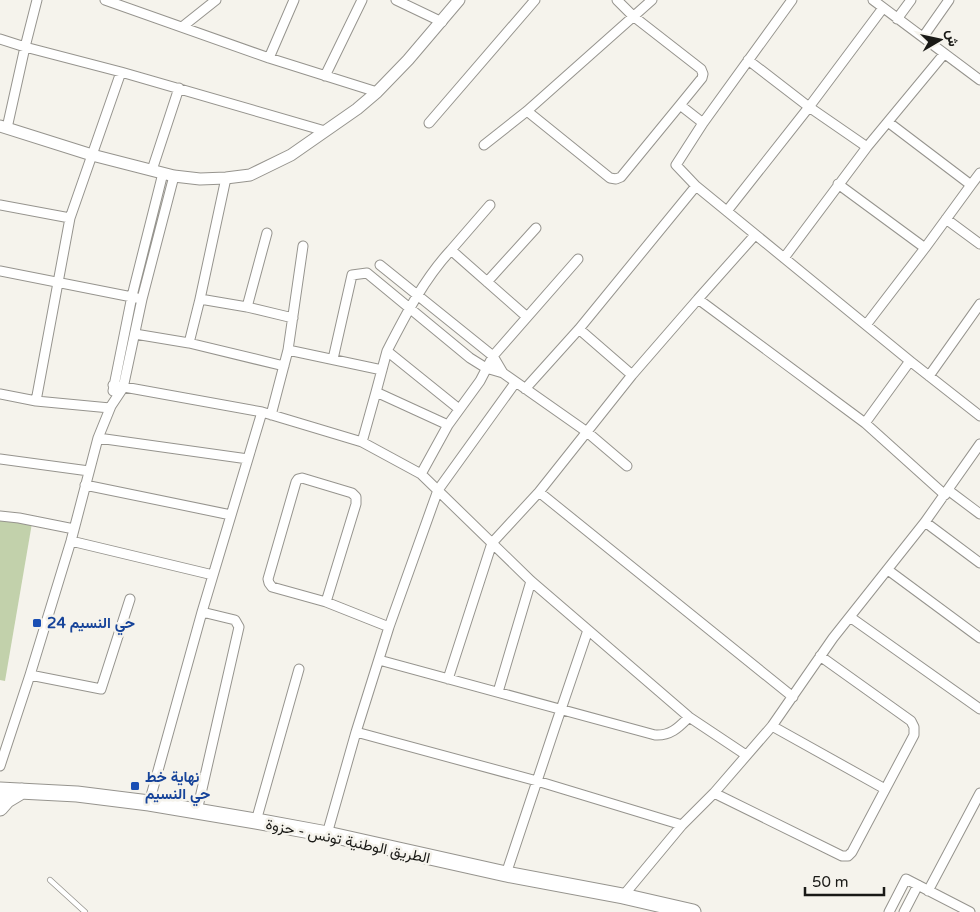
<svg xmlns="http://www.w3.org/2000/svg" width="980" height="912" viewBox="0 0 980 912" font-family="'Varela Round',Vazirmatn,sans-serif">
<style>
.green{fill:#c2d1ab}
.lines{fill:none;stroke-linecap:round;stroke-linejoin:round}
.service-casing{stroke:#96948e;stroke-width:6}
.minor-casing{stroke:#96948e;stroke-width:11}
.tertiary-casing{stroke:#96948e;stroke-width:13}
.primary-casing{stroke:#96948e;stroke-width:17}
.service{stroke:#fff;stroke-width:4.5}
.minor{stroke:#fff;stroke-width:9}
.tertiary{stroke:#fff;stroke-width:11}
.primary{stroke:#fff;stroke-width:15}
.transit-dot{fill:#1a4fb4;stroke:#f5f3ec;stroke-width:2}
.labels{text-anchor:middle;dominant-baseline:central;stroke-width:5;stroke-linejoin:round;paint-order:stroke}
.transit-label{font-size:15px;font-weight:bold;fill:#164399;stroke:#f5f3ec;text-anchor:start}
.street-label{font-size:15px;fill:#191916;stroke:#f5f3ec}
</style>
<rect width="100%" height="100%" fill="#f5f3ec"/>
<path class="green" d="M0,518l32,5 -27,158 -5,-1z"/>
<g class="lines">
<defs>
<path id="service" d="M50,880l35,32"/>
<path id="minor" d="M105,0l164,58 108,34
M396,0l46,22
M617,0l16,16 68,53 2,5 -1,4 -22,27
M873,0l107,80
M897,19l14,-19
M182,27l34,-27
M923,37l26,-37
M0,39l25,8 12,-47
M269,58l25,-58
M748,60l61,47 58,40
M325,76l37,-76
M527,111l83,67 6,1 5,-2 59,-72 23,18 -27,42 20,21
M429,123l106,-123
M703,123l89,-123
M7,128l18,-81 96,25
M484,145l43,-34 125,-111
M152,170l27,-82
M838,184l87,64 46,-63 -83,-63
M971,185l9,-12
M0,205l70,13 -34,183
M727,211l82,-104 74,-99
M70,218l51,-146 204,59
M946,219l34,25
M451,250l39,-45
M784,258l83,-111 77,-93
M380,265l113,91 10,17 84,59 40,34
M0,271l137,27
M487,282l49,-54
M200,299l26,-121
M698,299l57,-64
M247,307l46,11
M866,325l59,-77
M579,329l53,46
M135,334l54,9 11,-44 47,8 20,-74
M189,343l95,23
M288,350l15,-104
M387,351l-11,41 72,33
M333,359l19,-84 15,-2 103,85 16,10 17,5
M910,361l70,55
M929,376l51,-72
M113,385l149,27 100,30 59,32
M113,391l19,-95 31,-123
M0,394l36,7 74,7
M459,409l-72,-58c18,-35 37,-72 64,-101l76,67
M271,415l17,-65 94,20
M865,423l80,72
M98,438l150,21
M362,442l14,-50
M0,459l89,12
M302,478l50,15 4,4v7l-30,98 -54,-15 -3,-4 -1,-4 28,-97 2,-3z
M85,485l146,30
M948,490l32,24
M539,492l254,205
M0,516l19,2 55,11
M925,522l55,41
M71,541l142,34
M888,570l92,68
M326,602l63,25
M850,617l130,92
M588,630l101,87 57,38
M379,660l276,75c16,1 24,-8 34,-18
M30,675l71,14 29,-90
M448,679l44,-136 47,-51 93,-117 66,-76 167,124 45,-62 -214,-175 -117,143 -54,60
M498,692l33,-111
M772,726l113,63
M356,732l181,49 145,44
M0,766l30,-91 41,-134 27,-103 13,-32 12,-18 19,-89 32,-123
M714,793l128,63h6l4,-4 62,-117v-8l-3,-6 -91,-65
M149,803l53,-191 60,-200
M197,811l42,-184 -4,-7 -33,-8
M256,821l43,-152
M327,834l29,-102 33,-105 49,-137 77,-107
M506,874c27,-81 54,-163 82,-244l-57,-49 -110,-107 27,-49 32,-44 13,-25 85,-97
M928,891l52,-98
M623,896l59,-71 32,-32 58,-67 61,-88 92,-116 55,-78
M889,912l17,-33 64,33
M904,912l14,-27"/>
<path id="tertiary" d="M0,126l92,29 82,21 26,3 26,-1 24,-3 41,-20 66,-46 20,-17 31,-32 51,-60"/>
<path id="primary" d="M0,790l77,4 72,9 107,18 71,13 179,40 117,22 70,16
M0,808l7,-8 15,-9"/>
</defs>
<use href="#service" class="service-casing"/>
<use href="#minor" class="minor-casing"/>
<use href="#tertiary" class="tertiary-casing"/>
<use href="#primary" class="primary-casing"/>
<use href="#service" class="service"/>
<use href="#minor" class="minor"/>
<use href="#tertiary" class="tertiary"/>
<use href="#primary" class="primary"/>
</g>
<g class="transit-dot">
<rect x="32" y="618" width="10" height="10" rx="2.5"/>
<rect x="130" y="781" width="10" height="10" rx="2.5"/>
</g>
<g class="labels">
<g class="transit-label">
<text x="47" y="623">حي النسيم 24</text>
<text x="145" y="777">نهاية خط<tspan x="145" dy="17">حي النسيم</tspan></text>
</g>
<g class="street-label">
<text transform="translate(348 841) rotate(12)">الطريق الوطنية تونس - حزوة</text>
</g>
</g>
<g transform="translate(940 40) rotate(81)" stroke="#f5f3ec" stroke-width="4" paint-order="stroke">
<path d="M0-4L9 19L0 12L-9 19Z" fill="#191916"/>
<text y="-8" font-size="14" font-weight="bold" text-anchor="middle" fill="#191916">ش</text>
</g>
<path d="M805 887v8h79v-8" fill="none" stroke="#191916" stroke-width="2.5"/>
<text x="812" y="887" font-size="15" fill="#191916" stroke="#f5f3ec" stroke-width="4" paint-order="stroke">50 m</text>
</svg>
